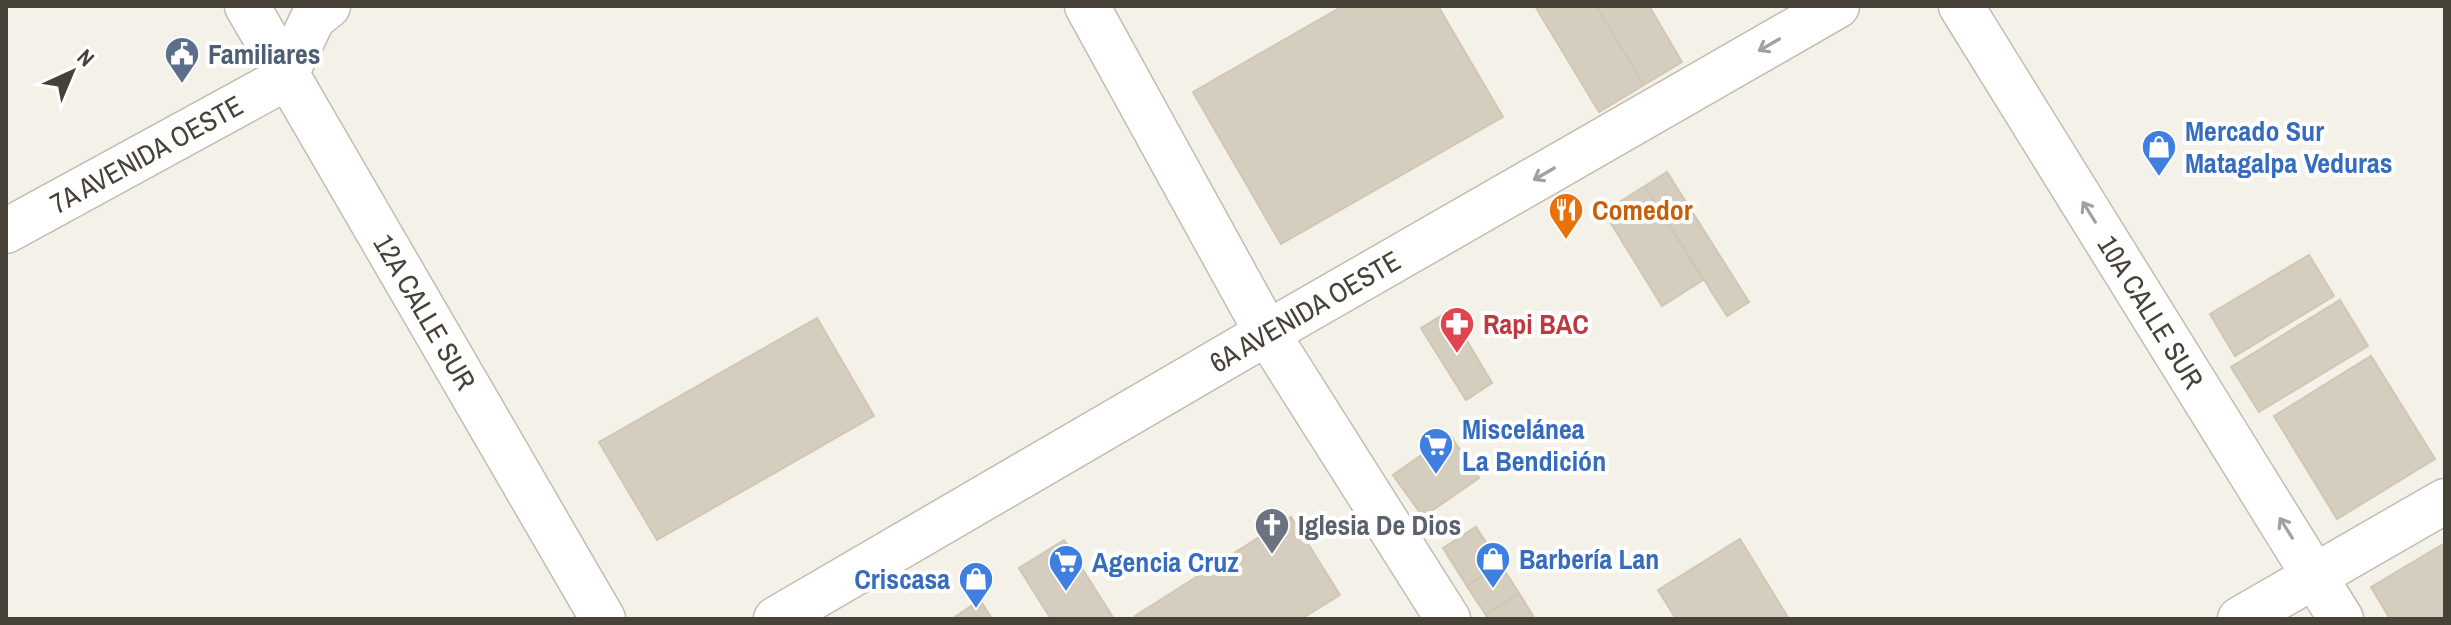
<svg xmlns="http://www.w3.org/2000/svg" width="2451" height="625" viewBox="0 0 2451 625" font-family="'Archivo Narrow',sans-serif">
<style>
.building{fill:#d5cebf;stroke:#d0c6b3;stroke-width:2}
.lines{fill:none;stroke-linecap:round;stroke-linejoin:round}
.minor-casing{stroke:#c2bdaf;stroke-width:47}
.minor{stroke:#fff;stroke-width:44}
.oneway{stroke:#a3a09c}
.labels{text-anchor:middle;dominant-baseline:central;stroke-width:8;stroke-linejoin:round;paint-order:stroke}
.service-label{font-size:28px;font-weight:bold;fill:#4e5e75;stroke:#fff;text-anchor:start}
.shop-label{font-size:28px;font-weight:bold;fill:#366cbe;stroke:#fff;text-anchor:start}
.street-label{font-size:28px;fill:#474238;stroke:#fff}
.food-label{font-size:28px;font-weight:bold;fill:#c56008;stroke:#fff;text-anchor:start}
.health-label{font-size:28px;font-weight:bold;fill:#be3a42;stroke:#fff;text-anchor:start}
.worship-label{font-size:28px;font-weight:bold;fill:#5b616d;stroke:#fff;text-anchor:start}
</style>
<rect width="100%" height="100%" fill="#f4f1e9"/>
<path class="building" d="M1343,6h95l65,111 -222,127 -88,-152z
M1535,6h61l48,79 -45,27z
M1596,6h53l33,56 -38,23z
M1667,172l82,130 -22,14 -82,-130z
M1645,186l58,94 -41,26 -58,-94z
M2309,255l25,41 -99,60 -25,-42z
M2340,300l28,46 -109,66 -28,-45z
M1449,311l43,72 -26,17 -45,-72z
M817,318l57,98 -217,124 -58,-98z
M2371,356l64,103 -98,60 -63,-103z
M1450,435l29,43 -56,39 -30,-42z
M1291,517l49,78 -39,24h-164l-2,-3z
M1476,527l24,37 -33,22 -24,-38z
M1740,539l49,80h-113l-18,-29z
M1064,540l50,79h-63l-32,-51z
M2445,543v76h-55l-19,-32z
M1500,564l19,29 -33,22 -19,-29z
M1519,593l16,26h-47l-2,-4z
M980,600l12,19h-40z"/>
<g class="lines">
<defs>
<g id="minor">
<path id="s1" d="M247,6l356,613"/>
<path d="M1087,6l180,327 181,286"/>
<path id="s2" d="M1961,6l380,613"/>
<path d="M286,74l27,-56 15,-12"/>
<path id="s3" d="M6,231l282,-154"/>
<path id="s4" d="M776,619l491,-286 570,-327"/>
<path d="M2240,619l205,-118"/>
</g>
</defs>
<use href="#minor" class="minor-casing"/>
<use href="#minor" class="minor"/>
</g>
<defs><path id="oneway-shaft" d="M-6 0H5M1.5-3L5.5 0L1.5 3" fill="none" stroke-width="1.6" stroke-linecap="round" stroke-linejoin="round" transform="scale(2)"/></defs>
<g class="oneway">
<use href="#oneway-shaft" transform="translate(1769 45) rotate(150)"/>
<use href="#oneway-shaft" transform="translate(1544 174) rotate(150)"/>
<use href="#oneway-shaft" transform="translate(2089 212) rotate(-122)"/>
<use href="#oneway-shaft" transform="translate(2286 528) rotate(-122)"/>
</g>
<defs>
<symbol id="civic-pin" viewBox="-11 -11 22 30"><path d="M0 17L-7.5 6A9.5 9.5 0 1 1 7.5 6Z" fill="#5c6f8a" stroke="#fff"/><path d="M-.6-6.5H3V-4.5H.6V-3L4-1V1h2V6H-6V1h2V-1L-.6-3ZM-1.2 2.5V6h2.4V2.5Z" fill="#fff"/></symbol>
<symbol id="shop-pin" viewBox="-11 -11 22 30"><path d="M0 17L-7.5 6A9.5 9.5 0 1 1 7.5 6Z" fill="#3f7fe0" stroke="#fff"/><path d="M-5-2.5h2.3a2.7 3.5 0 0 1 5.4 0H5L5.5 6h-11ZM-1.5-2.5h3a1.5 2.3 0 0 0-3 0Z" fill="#fff"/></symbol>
<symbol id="restaurant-pin" viewBox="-11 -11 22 30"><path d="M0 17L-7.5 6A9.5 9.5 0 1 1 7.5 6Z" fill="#e8710a" stroke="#fff"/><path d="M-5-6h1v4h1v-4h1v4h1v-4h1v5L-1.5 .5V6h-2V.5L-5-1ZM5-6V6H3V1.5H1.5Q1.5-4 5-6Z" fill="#fff"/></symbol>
<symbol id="pharmacy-pin" viewBox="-11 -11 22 30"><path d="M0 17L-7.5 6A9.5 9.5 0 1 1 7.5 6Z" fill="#e0444e" stroke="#fff"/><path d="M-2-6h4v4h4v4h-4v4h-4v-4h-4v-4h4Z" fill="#fff"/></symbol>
<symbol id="supermarket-pin" viewBox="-11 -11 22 30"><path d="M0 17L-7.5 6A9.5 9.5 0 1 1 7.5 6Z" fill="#3f7fe0" stroke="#fff"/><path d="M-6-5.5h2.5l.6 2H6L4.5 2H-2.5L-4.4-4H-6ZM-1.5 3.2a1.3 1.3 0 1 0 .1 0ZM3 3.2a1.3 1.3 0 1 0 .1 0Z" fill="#fff"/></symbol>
<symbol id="church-pin" viewBox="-11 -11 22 30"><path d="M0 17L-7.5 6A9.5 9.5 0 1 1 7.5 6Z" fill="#6b7280" stroke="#fff"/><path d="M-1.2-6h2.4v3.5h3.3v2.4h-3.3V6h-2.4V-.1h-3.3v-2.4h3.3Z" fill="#fff"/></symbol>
</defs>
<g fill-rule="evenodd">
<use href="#civic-pin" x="162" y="34" width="40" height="54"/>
<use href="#shop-pin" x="2139" y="127" width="40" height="54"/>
<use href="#restaurant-pin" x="1546" y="190" width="40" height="54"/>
<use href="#pharmacy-pin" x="1437" y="304" width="40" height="54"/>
<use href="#supermarket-pin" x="1416" y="425" width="40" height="54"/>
<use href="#church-pin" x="1252" y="505" width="40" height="54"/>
<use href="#shop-pin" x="1473" y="539" width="40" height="54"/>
<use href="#supermarket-pin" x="1046" y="542" width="40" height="54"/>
<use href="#shop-pin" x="956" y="559" width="40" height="54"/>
</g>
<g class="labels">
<g class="service-label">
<text x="208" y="54">Familiares</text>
</g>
<g class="shop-label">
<text x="2185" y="131">Mercado Sur<tspan x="2185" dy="32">Matagalpa Veduras</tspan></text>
<text x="1462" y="429">Miscelánea<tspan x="1462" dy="32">La Bendición</tspan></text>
<text x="1519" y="559">Barbería Lan</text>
<text x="1092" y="562">Agencia Cruz</text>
<text x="950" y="579" text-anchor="end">Criscasa</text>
</g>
<g class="street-label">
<text stroke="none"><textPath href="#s3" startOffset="160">7A AVENIDA OESTE</textPath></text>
<text stroke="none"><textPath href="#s4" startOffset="612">6A AVENIDA OESTE</textPath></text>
<text stroke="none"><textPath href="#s2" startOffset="360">10A CALLE SUR</textPath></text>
<text stroke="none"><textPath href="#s1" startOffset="354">12A CALLE SUR</textPath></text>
</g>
<g class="food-label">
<text x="1592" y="210">Comedor</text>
</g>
<g class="health-label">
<text x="1483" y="324">Rapi BAC</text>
</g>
<g class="worship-label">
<text x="1298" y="525">Iglesia De Dios</text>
</g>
</g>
<rect width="2451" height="625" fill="none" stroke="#474238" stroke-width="16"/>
<g transform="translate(72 72) rotate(44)" stroke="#ffffff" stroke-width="6" paint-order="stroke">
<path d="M0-6L14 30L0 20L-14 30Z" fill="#474238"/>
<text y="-12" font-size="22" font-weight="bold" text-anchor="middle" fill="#474238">N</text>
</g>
</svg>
